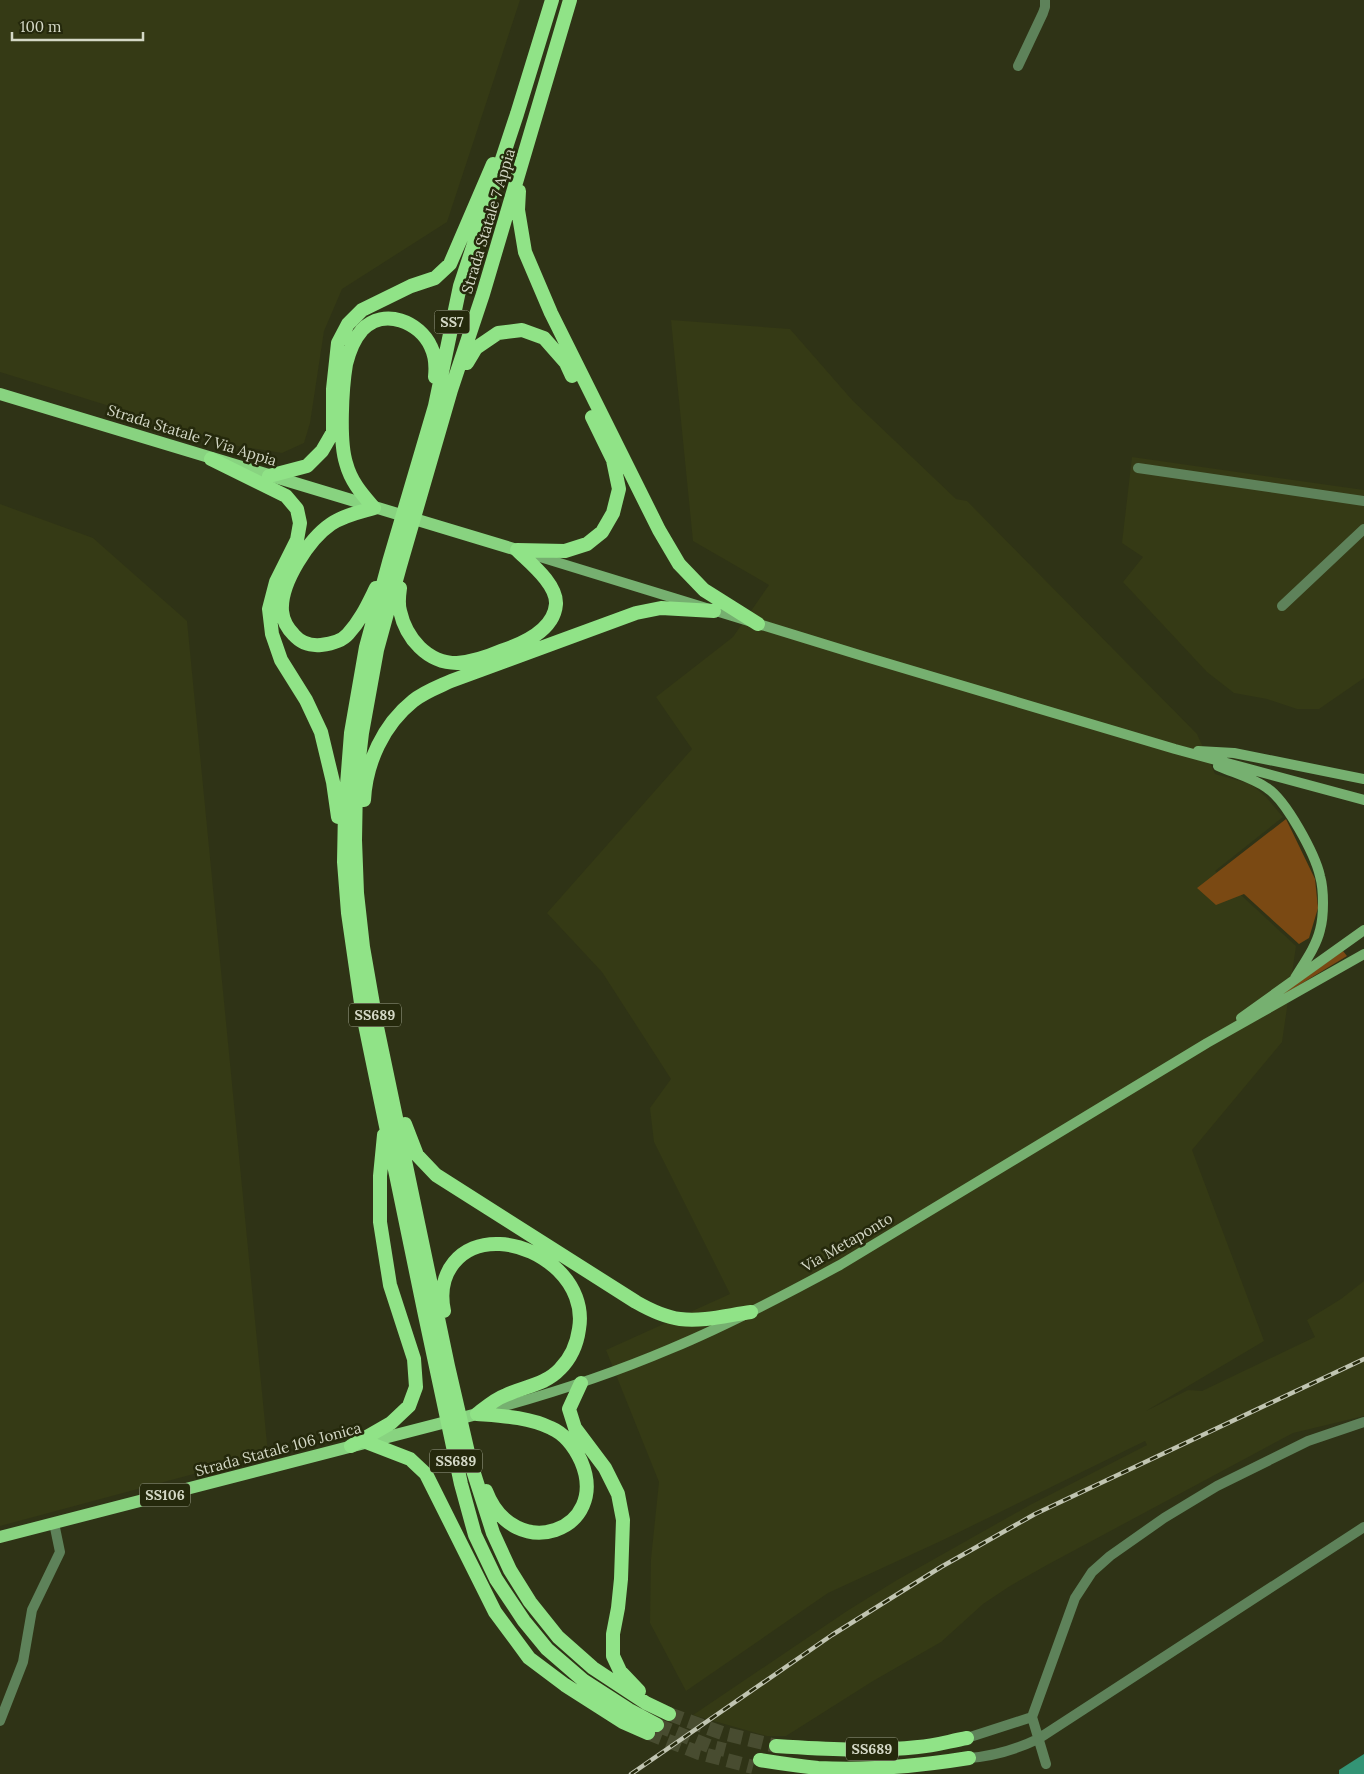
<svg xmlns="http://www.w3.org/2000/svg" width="1364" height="1774" viewBox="0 0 1364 1774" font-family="Lora,serif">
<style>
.built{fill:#353a15}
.green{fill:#7a4913}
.water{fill:#339475}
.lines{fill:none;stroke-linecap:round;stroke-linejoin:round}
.trunk-tunnel{stroke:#484c30;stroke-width:14;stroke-dasharray:14 7;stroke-linecap:butt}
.minor{stroke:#5e825a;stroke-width:10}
.secondary{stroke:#76b070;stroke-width:10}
.primary{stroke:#88d380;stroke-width:12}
.trunk{stroke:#90e387;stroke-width:14}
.rail-casing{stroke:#c0c4b1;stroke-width:4.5}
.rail{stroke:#25290c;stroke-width:2.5;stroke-dasharray:8;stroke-linecap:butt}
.labels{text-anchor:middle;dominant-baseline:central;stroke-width:5;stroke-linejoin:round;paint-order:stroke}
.shield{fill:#25290c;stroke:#a0a48e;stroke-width:1}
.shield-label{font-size:14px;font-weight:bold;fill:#d4d8c6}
.street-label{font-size:15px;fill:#d4d8c6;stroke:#25290c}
</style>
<rect width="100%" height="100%" fill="#2f3316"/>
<path class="built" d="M0,0h520l-73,222 -105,67 -18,42 -14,92 -6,20 -22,10 -44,-7 -238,-74z
M671,320l119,9 63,72 103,98 11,2 230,233 18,40 36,10 15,13 17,20 -68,54 81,75 -14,96 -90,108 72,191 -118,70 42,-21 14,1 113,-54 -8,-17 34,-21 23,-18v135l-71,17 -246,132 -37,21 -27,18 -42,38 -68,39 -87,55h-19l-74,-21 154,-104 50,-31 133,-75 117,-60 -2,-4 -202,99 -115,53 -142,98 -36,-68 1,-64 8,-77 -53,-132 124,-56 -76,-152 -4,-34 21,-29 -69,-107 -55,-59 145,-164 -36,-52 77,-60 36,-52 -76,-44z
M1132,457l232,33v188l-45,31h-22l-30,-10 -33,-6 -27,-21 -84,-90 20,-25 -21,-14z
M0,504l93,34 94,83 81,833 -268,72z"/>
<path class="green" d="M1286,819l29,60 3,29 -9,30 -10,6 -55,-50 -28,11 -19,-17z
M1343,951l4,5 -76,46z"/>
<path class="water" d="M1364,1754v20h-25v-4z"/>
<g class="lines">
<path class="trunk-tunnel" d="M669,1714l53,19 54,13
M657,1725l52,21 16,4
M648,1733l51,20 54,14"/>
<path class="minor" d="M1018,66l25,-53 2,-6v-7
M1138,468l226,33
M1282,606l82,-77
M0,1721l23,-59 9,-52 28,-58 -6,-29
M967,1738l65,-21
M969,1758c26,-2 46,-8 69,-19l326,-212
M1046,1764l-14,-47 43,-119 17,-26 18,-16 54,-38 53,-32 91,-45 56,-19"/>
<path class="secondary" d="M527,553l339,104 309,92 189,51
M1198,751l36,2 130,26
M1218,766c16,7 35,12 49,22 19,12 48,66 53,88 4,14 4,40 0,54 -4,17 -16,33 -25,48
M1241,1018l123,-88
M483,1412c64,-17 126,-37 187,-63 58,-24 115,-54 170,-84l367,-222 157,-89"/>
<path class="primary" d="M0,394l517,156
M0,1537l477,-123"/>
<path class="trunk" d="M552,0l-35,114 -57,172 -25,120 -46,156 -23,85 -15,86 -6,77 -1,52 4,51 14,97 63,305 36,169 14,51 21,44 28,42 23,28 37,32 45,29 28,15
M570,0l-87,294 -32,96 -51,176 -23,84 -15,83 -6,51 -1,56 2,53 6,54 14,80 71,339 22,95 23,72 17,37 20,32 28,35 35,31 53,35 23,11
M519,191l-1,19 7,42 26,61 108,217 20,34 25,26 54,34
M467,363l9,-15 22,-15 24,-3 22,8 22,25 6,13
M211,459l75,37 11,13 3,14 -3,17 -21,42 -7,27 3,25 9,26 25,40 15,32 12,50 5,35
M269,476l38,-10 15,-15 11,-19v-43l5,-46 10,-19 14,-14 49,-24 24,-8 15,-14 43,-100
M517,550l48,1 22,-7 15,-12 11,-19 6,-24 -6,-29 -21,-43
M376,588c-8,16 -15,32 -28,46 -6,7 -18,10 -27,11 -11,1 -20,-2 -27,-10 -7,-7 -11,-14 -12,-24 -2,-28 27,-72 49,-87 13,-9 29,-12 43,-16 -12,-14 -23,-26 -28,-45 -7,-22 -4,-75 0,-99 3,-12 8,-25 16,-34 22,-23 58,-8 69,17 5,10 5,20 4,30
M400,588c-1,7 -2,16 0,23 6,27 27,52 57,52 15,-1 30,-6 44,-12 21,-7 53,-20 55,-47 1,-20 -26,-41 -39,-54
M364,800c2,-37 19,-75 49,-99 11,-9 25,-14 38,-20l185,-68 25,-5 53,3
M405,1124l12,31 19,20 200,127c14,8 28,15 44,17 23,3 48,-4 71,-7
M444,1311c-8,-38 16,-69 56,-67 42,2 87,40 79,85 -2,15 -8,29 -19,40 -15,16 -35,17 -54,26 -11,4 -20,12 -29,19
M581,1383l-12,26 6,19 30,40 13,26 5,26 -2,59 -3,29 -5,26v22l7,15 19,20
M477,1414c25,2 51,3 74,14 14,6 24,20 30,33 30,70 -67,104 -95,30
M366,1442l44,17 16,15 69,138 34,46 36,27 58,37 25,11
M351,1446l40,-23 18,-17 7,-19 -2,-28 -24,-74 -10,-63v-46l4,-41
M776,1746c47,3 95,6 142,1 16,-1 32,-6 49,-9
M760,1760c19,3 39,6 58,8 51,3 101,-2 151,-10"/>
<defs>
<path id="rail" d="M631,1774l201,-139 109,-68 94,-53 329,-155"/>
</defs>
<use href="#rail" class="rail-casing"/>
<use href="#rail" class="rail"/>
</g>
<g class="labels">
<g class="shield">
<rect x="434.5" y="310.5" width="35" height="23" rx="4"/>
<rect x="349" y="1003.5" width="52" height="23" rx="4"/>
<rect x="430" y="1449.5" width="52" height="23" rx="4"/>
<rect x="140" y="1483.5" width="50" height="23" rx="4"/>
<rect x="846" y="1737.5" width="52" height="23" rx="4"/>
</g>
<g class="shield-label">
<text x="452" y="322">SS7</text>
<text x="375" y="1015">SS689</text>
<text x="456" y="1461">SS689</text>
<text x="165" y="1495">SS106</text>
<text x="872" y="1749">SS689</text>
</g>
<g class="street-label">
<text transform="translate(488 221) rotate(-73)">Strada Statale 7 Appia</text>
<text transform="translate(192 435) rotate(17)">Strada Statale 7 Via Appia</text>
<text transform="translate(847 1242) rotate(-30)">Via Metaponto</text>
<text transform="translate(278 1449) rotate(-15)">Strada Statale 106 Jonica</text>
</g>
</g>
<path d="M12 32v8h131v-8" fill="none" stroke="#d4d8c6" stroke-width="2.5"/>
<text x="20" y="32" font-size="15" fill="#d4d8c6" stroke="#25290c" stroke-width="4" paint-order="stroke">100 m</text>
</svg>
